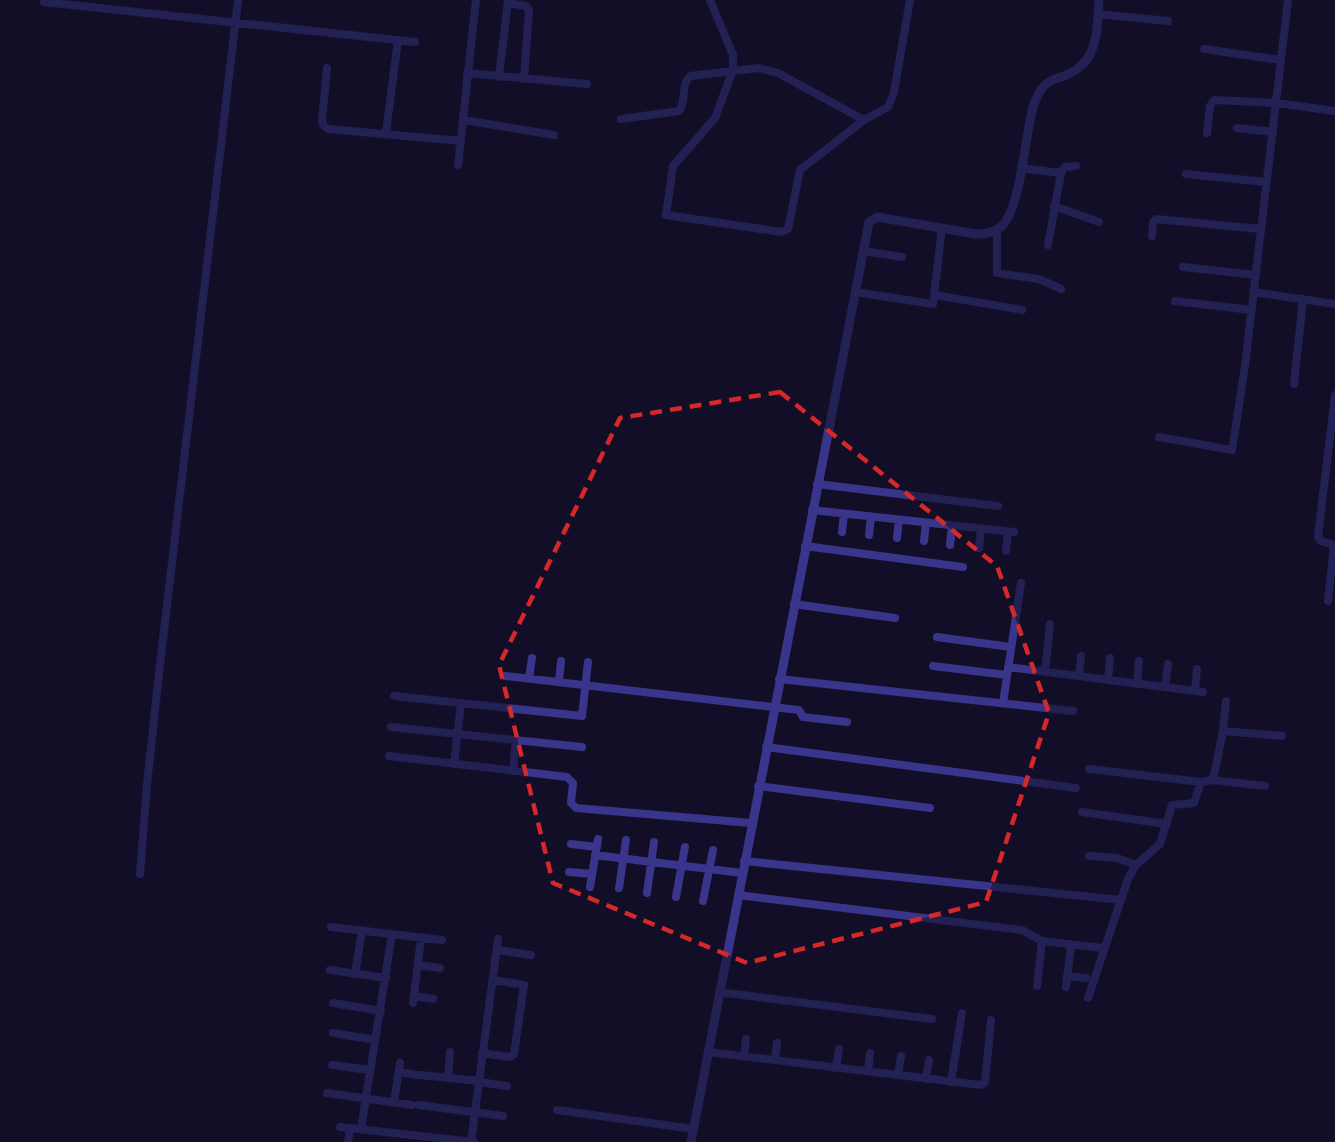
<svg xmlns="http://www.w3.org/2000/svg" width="1335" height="1142" viewBox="0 0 1335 1142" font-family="Overpass,sans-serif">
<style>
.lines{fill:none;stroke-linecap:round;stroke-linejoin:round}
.minor{stroke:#39358b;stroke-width:8}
.tertiary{stroke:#39358b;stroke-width:9}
.marked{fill:none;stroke:#d62828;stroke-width:4.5;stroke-dasharray:12 8;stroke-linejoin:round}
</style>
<rect width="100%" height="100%" fill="#120e28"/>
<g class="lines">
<path class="minor" d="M710,0l23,55v15l-18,48 -42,48 -7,49 116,17 6,-3 12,-59 64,-50 24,-13 6,-15 16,-92
M44,2l371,40
M508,3l18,3 3,4 -5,69
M1098,14l70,7
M1204,49l76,11
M327,68l-5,51 1,6 5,4 133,12
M467,73l120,11
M499,77l9,-76
M621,119l58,-8c8,-10 1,-25 11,-35l69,-8 19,5 86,47
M464,120l90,15
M1237,128l36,4
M386,132l12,-92
M1207,133l3,-27 4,-6 62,3 59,8
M458,165l18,-165
M1021,168l40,5
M1186,174l80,8
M1054,206l45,16
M997,229v44l42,6 22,10
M1152,236l1,-14 3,-3 104,10
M1048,245l13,-72 4,-6 11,-1
M863,251l39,6
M1183,267l73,8
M855,292l78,12 9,-76
M1253,292l82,12
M935,295l87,15
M1175,301l76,9
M1294,384l9,-85
M1159,437l73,13 13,-84 43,-366
M817,484l181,22
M812,510l202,22
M842,532l2,-18
M869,535l2,-18
M897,538l2,-18
M924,541l2,-18
M950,545l2,-19
M805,546l158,21
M979,548l2,-19
M1006,551l2,-19
M1328,601l6,-56 -13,-4 -3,-4 17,-142
M794,604l101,14
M937,637l74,10
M933,666l74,9
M1008,667l195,25
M1045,672l5,-48
M505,676l294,34 4,7 44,5
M1079,676l2,-20
M529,678l3,-20
M779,679l294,32
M1108,680l2,-22
M559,682l2,-21
M1137,684l2,-23
M1165,687l3,-23
M1195,691l2,-22
M394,696l188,20 6,-54
M1003,703l18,-120
M391,727l191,20
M1223,731l59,5
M766,747l310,41
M389,756l178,21 6,6 -2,20 5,5 175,15
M454,764l7,-61
M1089,769l112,13 12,-2 10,-49 3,-30
M513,771l3,-31
M1213,780l52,6
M758,786l172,22
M1082,812l85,12
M571,844l26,3
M595,855l147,18
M1089,856l28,2 19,7
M744,861l377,39
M569,872l23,2
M140,874l7,-90 13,-119 78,-665
M590,887l8,-48
M619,888l7,-48
M647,893l7,-51
M738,895l284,35 20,11 61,7
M676,897l9,-50
M703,901l10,-51
M331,927l111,13
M497,950l34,5
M418,965l22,3
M330,970l56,8
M355,974l7,-43
M1067,976l19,2
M1037,986l5,-45
M1066,987l5,-43
M719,992l213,27
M414,996l19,3
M1088,998l40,-119 8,-14 24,-21 12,-39 22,-2 7,-21
M333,1003l48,8
M413,1003l8,-65
M333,1033l42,7
M708,1052l273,33 4,-3 6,-62
M482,1053l28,4 4,-3 10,-69 -31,-5
M744,1056l2,-17
M775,1060l2,-17
M332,1065l37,5
M836,1068l3,-19
M868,1071l2,-18
M399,1072l19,3
M420,1075l59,6
M898,1075l3,-19
M448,1078l2,-26
M926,1079l3,-19
M479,1082l28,4
M951,1082l11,-69
M327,1093l85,12
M394,1102l6,-39
M419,1105l84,11
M557,1110l137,19
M340,1127l134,15
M361,1129l31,-195
M348,1142l2,-14
M471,1142l27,-203"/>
<path class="tertiary" d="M691,1142l178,-920 8,-5 99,17c10,0 18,-1 26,-8 19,-19 23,-91 31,-119 12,-38 28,-22 49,-42 16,-14 16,-46 17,-65"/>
</g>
<path d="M0 0H1335V1142H0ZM780,392l217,174 52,147 -63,189 -239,61 -194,-80 -54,-218 121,-247z" fill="#120e28" fill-opacity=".55" fill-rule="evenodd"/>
<path class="marked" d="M780,392l217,174 52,147 -63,189 -239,61 -194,-80 -54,-218 121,-247z"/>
</svg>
